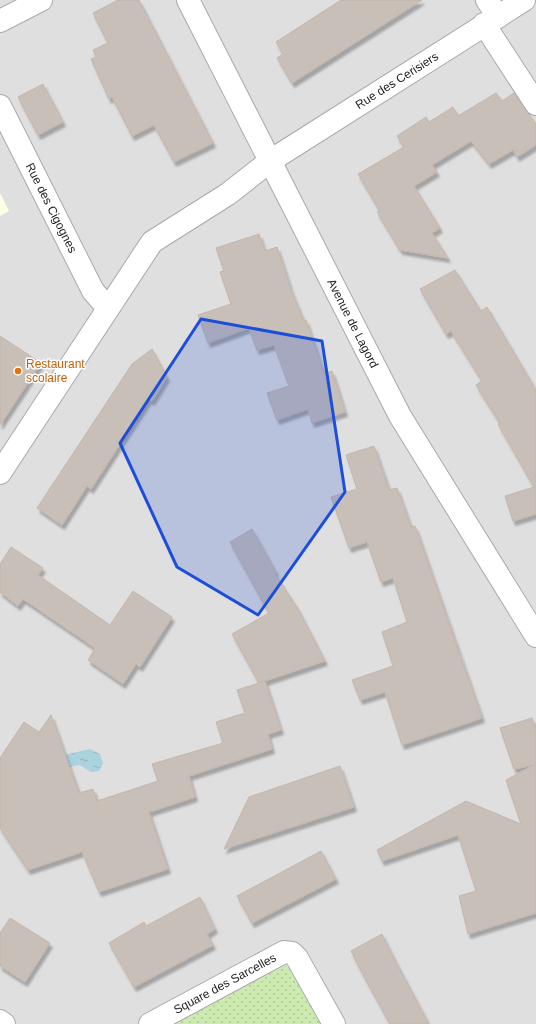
<svg xmlns="http://www.w3.org/2000/svg" width="536" height="1024" viewBox="0 0 536 1024" font-family="Arial,sans-serif">
<style>
.residential{fill:#e0dfdf}
.education{fill:#ffffe5}
.grass{fill:url(#grass-dots)}
.water{fill:url(#water-ripples)}
.building{fill:#c7bfb8;stroke:#c4b6ab;filter:url(#shadow)}
.lines{fill:none;stroke-linecap:round;stroke-linejoin:round}
.minor-casing{stroke:#a9a9a9;stroke-width:24}
.minor{stroke:#fff;stroke-width:22}
.marked{fill:#1d4ed8;fill-opacity:0.2;stroke:#1d4ed8;stroke-width:3;stroke-linejoin:round}
.food-dot{fill:#e8710a;stroke:#fff;stroke-width:1.5}
.labels{text-anchor:middle;dominant-baseline:central;stroke-width:3;stroke-linejoin:round;paint-order:stroke}
.street-label{font-size:12px;fill:#222;stroke:#fff}
.food-label{font-size:12px;fill:#c56008;stroke:#fff;text-anchor:start}
</style>
<defs>
<pattern id="grass-dots" width="8" height="8" patternUnits="userSpaceOnUse"><rect width="8" height="8" fill="#cdebb0"/><path d="M2 2h.1M6 6h.1" fill="none" stroke="#b0c997" stroke-width="1.8" stroke-linecap="round"/></pattern>
<pattern id="water-ripples" width="26" height="14" patternUnits="userSpaceOnUse"><rect width="26" height="14" fill="#aad3df"/><path d="M2 4q2-2 4 0t4 0M15 11q2-2 4 0t4 0" fill="none" stroke="#92b5bf"/></pattern>
<filter id="shadow"><feDropShadow dx="2.5" dy="4.5" stdDeviation="1" flood-color="#0004"/></filter>
</defs>
<rect width="100%" height="100%" fill="#f2efe9"/>
<path class="residential" d="M0,0h536v1024h-536z"/>
<path class="education" d="M0,193l9,18 -9,5z"/>
<path class="grass" d="M284,965l12,10 27,49h-157l109,-58z"/>
<path class="water" d="M90,749l10,5 3,9 -4,8 -8,1 -11,-7 -16,3 -17,-9z"/>
<path class="building" d="M118,0h21l74,143 -39,19 -20,-37 -22,11 -20,-39 -3,2 -18,-40 5,-2 -3,-7 15,-7 -15,-30z
M341,0h81l-130,83 -15,-25 6,-4 -7,-12z
M43,84l20,38 -25,13 -20,-38z
M496,93l6,8 12,-8 22,31v21l-19,12 -4,-7 -24,14 -18,-23 -39,24 5,7 -23,14 26,42 -8,5 16,25 -48,-8 -23,-38 3,-1 -22,-37 46,-27 -7,-11 29,-19 3,5 24,-15 5,9z
M259,234l6,17 12,-4 15,46 12,28 2,-1 18,54 8,-3 13,41 -33,11 -4,-14 -31,11 -10,-27 22,-7 -15,-41 -17,5 -8,-22 -41,15 -10,-28 33,-11 -11,-32 4,-1 -8,-23z
M455,270l26,41 6,-4 49,83v124l-23,7 -8,-25 29,-9 -36,-63 2,-1 -24,-38 6,-4 -31,-50 -5,3 -26,-45z
M0,336l41,27 -41,62z
M152,349l15,28 -15,24 -3,-2 -58,90 -4,-3 -25,39 -25,-17 95,-144z
M374,446l15,44 8,-2 14,39 4,-1 67,192 -80,27 -17,-53 -25,8 -8,-20 41,-14 -11,-34 25,-10 -14,-44 -12,4 -14,-40 -18,6 -18,-51 26,-8 -11,-34z
M252,529l24,43h-2l24,37 27,52 -66,22 -27,-49 37,-21 -39,-71z
M11,547l32,21 -5,7 72,50 23,-34 39,26 -32,50 -4,-3 -13,20 -35,-24 7,-12 -72,-49 -5,7 -18,-14v-28z
M265,681l16,49 -13,4 4,15 -83,27 6,21 -46,15 19,57 -69,23 -17,-40 -54,18 -28,-42v-70l24,-36 15,10 12,-17 28,78 14,-4 4,12 61,-20 -6,-17 71,-21 -7,-21 29,-9 -8,-23z
M532,718l4,14v181l-68,21 -9,-38 17,-5 -18,-56 -76,26 -5,-11 89,-49 55,23 -15,-44 28,-15 -20,4 -14,-41z
M340,766l14,41 -130,42 25,-52z
M321,851l15,28 -84,44 -15,-27z
M200,897l15,32 -8,5 6,11 -79,42 -25,-44 35,-21 2,4z
M10,918l40,25 -25,39 -25,-16v-33z
M382,934l16,32 31,58h-39l-29,-53 -10,-20z"/>
<g class="lines">
<defs>
<g id="minor">
<path id="s1" d="M188,0l212,416 136,220"/>
<path d="M487,0l11,17"/>
<path d="M0,21l41,-21"/>
<path d="M484,24l52,80"/>
<path id="s2" d="M0,106l93,185 14,16"/>
<path id="s3" d="M0,473l152,-231 76,-48 42,-33 254,-161"/>
<path d="M0,1021l4,3"/>
<path id="s4" d="M150,1024l134,-72 8,1 5,5 37,66"/>
</g>
</defs>
<use href="#minor" class="minor-casing"/>
<use href="#minor" class="minor"/>
</g>
<path class="marked" d="M201,319l121,22 23,151 -87,123 -81,-48 -57,-124z"/>
<circle class="food-dot" cx="18" cy="371" r="4"/>
<g class="labels">
<g class="street-label">
<text stroke="none"><textPath href="#s3" startOffset="570">Rue des Cerisiers</textPath></text>
<text stroke="none"><textPath href="#s2" startOffset="114">Rue des Cigognes</textPath></text>
<text stroke="none"><textPath href="#s1" startOffset="363">Avenue de Lagord</textPath></text>
<text stroke="none"><textPath href="#s4" startOffset="85">Square des Sarcelles</textPath></text>
</g>
<g class="food-label">
<text x="26" y="364">Restaurant<tspan x="26" dy="14">scolaire</tspan></text>
</g>
</g>
</svg>
